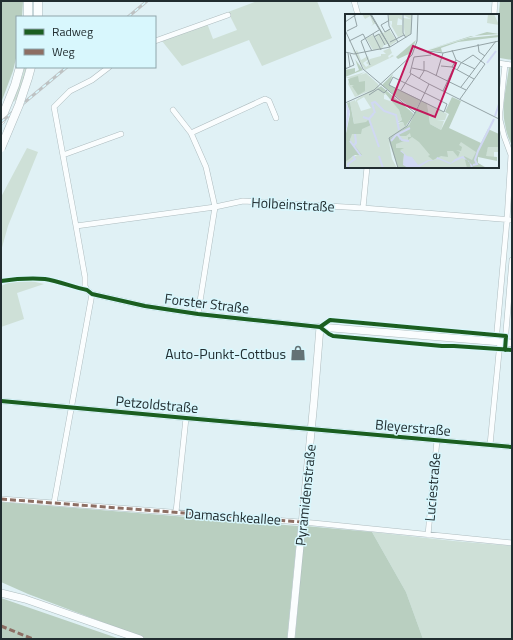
<svg xmlns="http://www.w3.org/2000/svg" width="513" height="640" viewBox="0 0 513 640" font-family="'Titillium Web',sans-serif">
<style>
.green{fill:#cee0d7}
.forest{fill:#b9cfc0}
.lines{fill:none;stroke-linecap:round;stroke-linejoin:round}
.street-casing{stroke:#aebcbf;stroke-width:6}
.secondary-casing{stroke:#aebcbf;stroke-width:8}
.primary-casing{stroke:#aebcbf;stroke-width:9}
.street{stroke:#fafdfe;stroke-width:5}
.secondary{stroke:#fafdfe;stroke-width:7}
.primary{stroke:#fafdfe;stroke-width:8}
.rail-casing{stroke:#bec2c3;stroke-width:3}
.rail{stroke:#d8f7fd;stroke-width:1.5;stroke-dasharray:4.5;stroke-linecap:butt}
.primary-bridge-casing{stroke:#aebcbf;stroke-width:9;stroke-linecap:butt}
.primary-bridge{stroke:#fafdfe;stroke-width:8}
.quiet{stroke:#8d6e63;stroke-width:3;stroke-dasharray:6 3;stroke-linecap:butt}
.cycleway-casing{stroke:#d8f7fd;stroke-width:6}
.cycleway{stroke:#1b5e20;stroke-width:4}
.labels{text-anchor:middle;dominant-baseline:central;stroke-width:3;stroke-linejoin:round;paint-order:stroke}
.street-label{font-size:14px;fill:#212d30;stroke:#d8f7fd}
.poi-label{font-size:14px;fill:#212d30;stroke:#d8f7fd;text-anchor:end}
.inset-river{fill:none;stroke:#d0d8f3;stroke-width:2}
.inset-road{fill:none;stroke:#94a3a6;stroke-width:1}
.view{fill:#c2185b;fill-opacity:0.15;stroke:#c2185b;stroke-width:2}
.inset-edge{fill:none;stroke:#212d30;stroke-width:2}
</style>
<rect width="100%" height="100%" fill="#e0f1f5"/>
<path class="green" d="M257,1h60l15,37 -70,28 -13,-26 -67,26 -20,-25 45,-18 6,16 24,-9 -9,-18z
M24,67h3l-1,3 -9,29 -4,3 10,-28z
M27,148l11,4 -30,74 -7,25v-54z
M31,281l13,3 -27,9 7,26 -23,8v-41l9,-4z
M372,532l82,9 58,5v93h-89l-17,-47z"/>
<path class="forest" d="M1,1h22v1l-1,15h-5v37l-4,17 -12,32z
M500,1h12v59l-12,-2 -2,-4v-32z
M509,67h3v79c-3,-7 -6,-14 -7,-22 -4,-16 2,-40 4,-57z
M1,502l297,24 -11,113h-140l-119,-45 -27,-12z
M305,526l67,6 34,60 17,47h-128z
M1,598l119,41h-119z"/>
<g class="lines">
<defs>
<path id="street" d="M354,1l4,14
M494,15l1,-14
M155,41l73,-26
M498,63l14,2
M109,67l-17,13 -22,11 -16,16 22,119 9,51v9l2,4 5,4 53,12 53,8 122,13
M173,110l18,23 15,34 9,40 -17,107
M191,133l74,-34 4,2 7,17
M63,155l58,-21
M363,208l4,-41
M76,226l139,-19 28,-6 120,7 149,12
M496,342l11,-122 4,-65 -7,-19 -4,-16v-8l5,-48
M505,343l7,-83
M1,401l185,17 326,29
M490,445l10,-103
M1,499l312,24 199,20
M54,503l38,-209
M176,512l10,-94
M428,535l9,-95"/>
<path id="secondary" d="M1,593l24,6 115,40
M291,639l23,-238 6,-74 192,16"/>
<path id="primary" d="M28,17v-16
M38,17v-16
M28,78l3,-11
M1,120l14,-35 5,-18"/>
</defs>
<use href="#street" class="street-casing"/>
<use href="#secondary" class="secondary-casing"/>
<use href="#primary" class="primary-casing"/>
<use href="#street" class="street"/>
<use href="#secondary" class="secondary"/>
<use href="#primary" class="primary"/>
<defs>
<path id="rail" d="M128,17l19,-16
M1,122l66,-55"/>
</defs>
<use href="#rail" class="rail-casing"/>
<use href="#rail" class="rail"/>
<defs>
<path id="primary-bridge" d="M1,148l18,-43 9,-27"/>
</defs>
<use href="#primary-bridge" class="primary-bridge-casing"/>
<use href="#primary-bridge" class="primary-bridge"/>
<path class="quiet" d="M1,499l301,23
M1,626l32,13"/>
<defs>
<path id="cycleway" d="M1,281c14,-2 29,-3 44,-2 13,2 28,8 42,11l5,4 53,12 53,8 122,13
M320,327l10,-7 176,16 -1,14
M320,327l9,7 4,2 109,10h12l58,4
M1,401l185,17 326,29"/>
</defs>
<use href="#cycleway" class="cycleway-casing"/>
<use href="#cycleway" class="cycleway"/>
</g>
<defs>
<symbol id="shop-bare" viewBox="-9 -9 18 18"><path d="M-5-2.5h2.3a2.7 3.5 0 0 1 5.4 0H5L5.5 6h-11ZM-1.5-2.5h3a1.5 2.3 0 0 0-3 0Z" fill="#647275" stroke="#d8f7fd" stroke-width="2.5" paint-order="stroke"/></symbol>
</defs>
<g fill-rule="evenodd">
<use href="#shop-bare" x="287" y="342" width="22" height="22"/>
</g>
<g class="labels">
<g class="street-label">
<text transform="translate(293 204) rotate(3)">Holbeinstraße</text>
<text transform="translate(207 303) rotate(7)">Forster Straße</text>
<text transform="translate(157 404) rotate(5)">Petzoldstraße</text>
<text transform="translate(413 427) rotate(5)">Bleyerstraße</text>
<text transform="translate(432 487) rotate(-85)">Luciestraße</text>
<text transform="translate(305 495) rotate(-84)">Pyramidenstraße</text>
<text transform="translate(233 516) rotate(4)">Damaschkeallee</text>
</g>
<g class="poi-label">
<text x="286" y="353">Auto-Punkt-Cottbus</text>
</g>
</g>
<g transform="translate(345 14)">
<rect width="154" height="154" fill="#e0f1f5"/>
<path d="M17,0h9l12,19 6,-4 8,12 -9,6v-3l-4,1 -3,5h-8l-7,-12 7,-3 4,6 -2,-6 6,-2 -5,-10 -5,3 2,-2 -3,-8 -5,3zM44,0h13v6l-4,-2 -1,7h5v-4l1,14 -5,2 -7,-12 -1,-3 2,4v-5h-3zM143,0h6l5,11 -12,-2zM58,1h9l-1,19 -6,3 -2,-19 8,1zM7,32l3,6 2,-2 4,10 7,-4 1,3 -6,4 3,4 3,-2 -3,-2 4,-4 11,-3v-2h5l-3,-3 7,-3 2,5 -4,3 1,2 3,-3 2,1 -29,14 -11,-17zM20,58l-5,3 6,-2 12,11 1,3 -2,2 9,5 -2,1v4l9,3 6,8 3,10 -5,2 1,2 5,-2 2,5 40,12 2,-6 29,17 2,13 9,5h-89l-9,-26 3,17 5,9h-51v-8l14,-6 -10,-14 4,-17 -4,-21 5,-2 1,2v-2l13,-9 -14,6 -7,-13 2,-6h-5zM19,83l7,11 -10,3 -4,-10zM82,89l20,11 -2,6 -8,1h7l-3,9 -11,-6zM143,133h11l-1,5h-4v5h-9z" fill="#cee0d7" fill-rule="evenodd"/>
<path d="M142,18l12,2 -28,2 -44,14zM154,21v2l-41,5 -17,6 1,4 -13,-2 39,-12zM71,26l-5,13 -13,6 -2,-2zM10,45l8,11 -18,7v-7l10,-2v4l4,-2zM48,60l-4,11 32,15 -6,11 -33,-26zM13,62l1,6 6,-1v10l-10,6 3,-2 -6,-9 2,-1h-4l-2,-6zM36,72l33,28 -9,13 -2,-5 -6,1 5,-3 -3,-10 -14,-17 -8,-4zM107,83l9,4 -12,27 32,15 7,-14 11,5v13h-11l-2,9 11,1v4l-19,-4v6l8,5h-13l-2,-4v4h-4l-3,-12 8,4 4,-8 -15,-10 -2,3 3,2 -1,4 -5,-1 4,2 -2,5 -5,-6h-6l1,6 -7,-1 -8,4 -5,-4 2,-1 -11,-13 -7,-5 -4,3v-3h3l-1,-4 -4,3h-7v5l1,-3 4,3 -8,3v4h8l-4,2 4,4 -1,8 5,6h-10l-9,-29 20,-14 12,-24 6,2 3,21 11,6 8,-16 -4,-2zM5,88l4,22 12,-2 3,-3 2,6 -9,4 -1,5h-9l-2,6 12,15h-7l-10,7v-24l5,-24 -3,-11z" fill="#b9cfc0"/>
<path d="M0,87l5,10 -5,27 2,-27zM55,137h2l5,5 5,1 6,8 10,-5h8l1,-3 14,6 4,-4 8,-3 10,10 -2,2 -2,-7 -7,-3 -12,6 -12,-5 -3,1 -6,1 -11,7h-10l-5,-3 1,-11z" fill="#d0d8f3"/>
<path class="inset-river" d="M142,49l9,-12M30,99l-3,-10 3,-1 9,9 12,4 3,15M150,102l4,-12M18,103l6,2 5,-6M24,105l10,28M52,120l5,6 7,1M5,127l11,15M46,127l5,-6 14,-7M8,132l3,-3 -1,-9M34,142l4,12M128,151l4,-1 -2,-4 3,-9 16,-32M3,154v-4l7,-5 -2,-3"/>
<path class="inset-road" d="M25,0l20,33M26,0l19,33M43,0l1,12 9,16M58,0v19l3,5M43,7l-7,4 4,7 5,-3M0,8l12,-8M0,16l18,39 52,44 14,-29 70,35M2,17l10,-5 -3,-12M28,20l8,16M29,23l5,-3 6,11M4,27l14,-7 9,17M45,28l14,-7M133,30l1,8 6,4M83,37l15,2 56,-12M0,38l9,2 36,-7 21,-13 1,-20M3,39l2,14M111,46l19,9M25,51l-9,-24 18,-11M96,52l11,1 22,12M107,53l4,-7 -4,-10M2,54l-2,1 9,-4 -4,-11M67,54l15,3 39,19M112,56l4,-7 12,-8M91,62l7,-23M48,63l54,27 -3,8 -55,-27zM74,65l5,-8v-10M84,70l-19,-11 4,-16 17,-2M116,73l35,-46M56,76l10,-16M98,77l10,-22M24,81l9,-6 6,4 3,-3M115,85l25,-35 -12,-9M0,89l29,-13 38,-35 5,-14 1,-27M53,154l-9,-30 18,-12 8,-13"/>
<path class="view" d="M68,32l43,17 -21,54 -43,-17z"/>
<rect width="154" height="154" class="inset-edge"/>
</g>
<rect width="513" height="640" fill="none" stroke="#212d30" stroke-width="4"/>
<rect x="16" y="16" width="140" height="52" fill="#d8f7fd" stroke="#8fa6ab"/>
<rect x="24" y="29" width="20" height="6" fill="#1b5e20" stroke="#8fa6ab"/>
<text x="52" y="36" font-size="12" fill="#212d30">Radweg</text>
<rect x="24" y="49" width="20" height="6" fill="#8d6e63" stroke="#8fa6ab"/>
<text x="52" y="56" font-size="12" fill="#212d30">Weg</text>
</svg>
